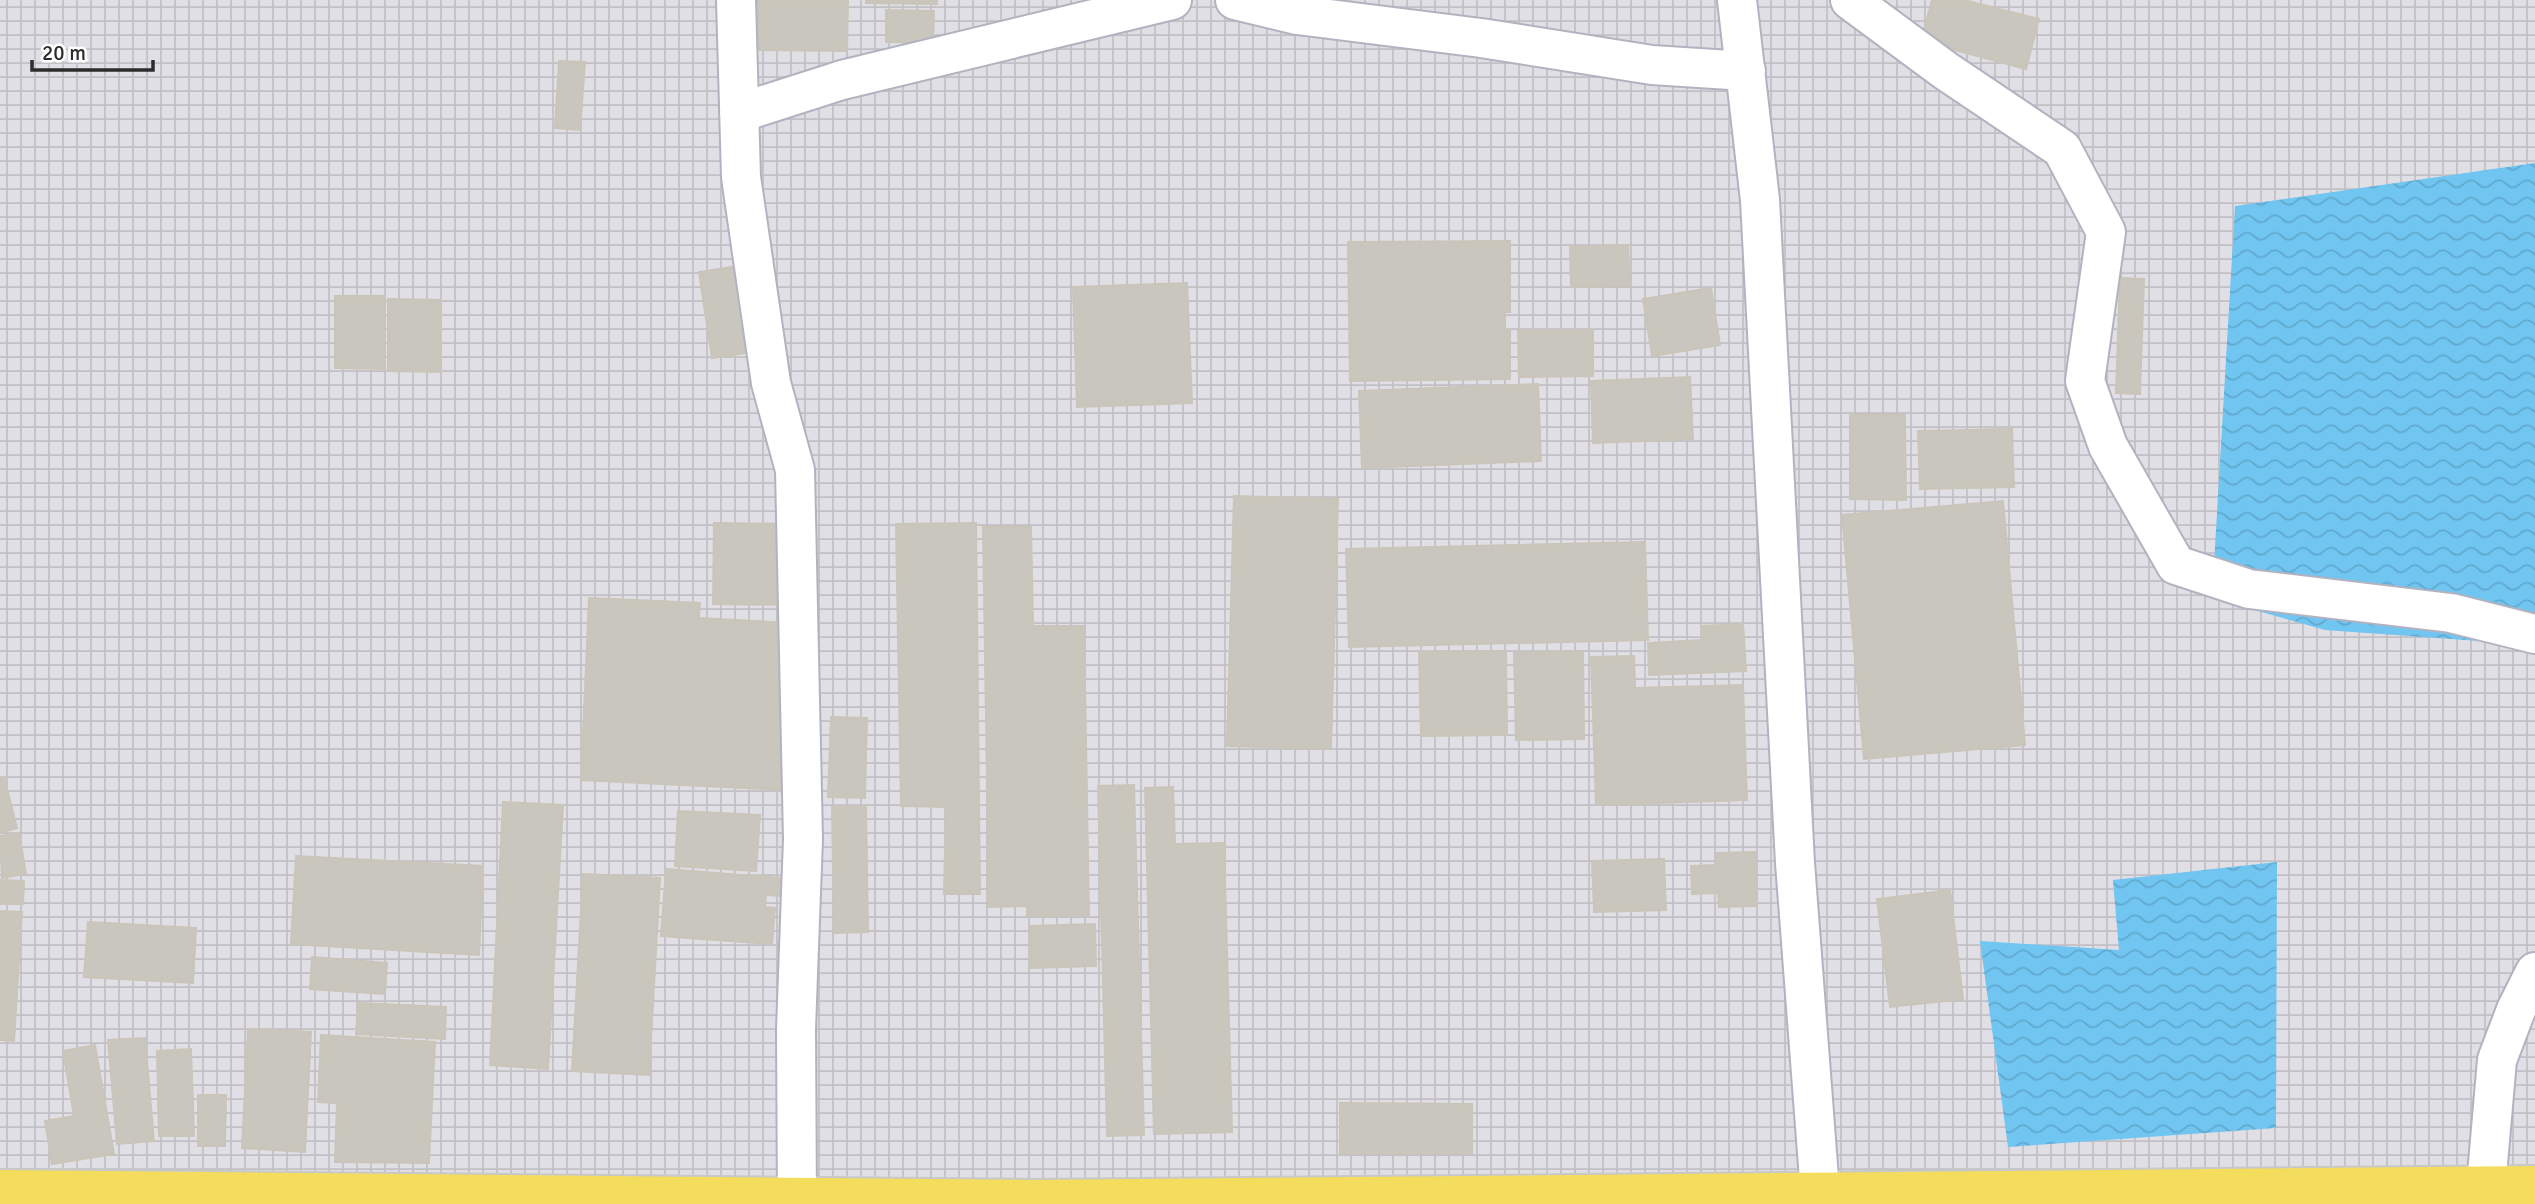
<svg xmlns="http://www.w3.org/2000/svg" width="2535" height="1204" viewBox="0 0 2535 1204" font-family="Signika,sans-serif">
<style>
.industrial{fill:url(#industrial-grid)}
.water{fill:url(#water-waves)}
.building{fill:#c9c6bd;stroke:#cac5b8;stroke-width:2}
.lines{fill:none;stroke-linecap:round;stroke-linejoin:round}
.minor-casing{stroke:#b2b3c0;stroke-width:42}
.major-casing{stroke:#c8c8c8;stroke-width:42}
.minor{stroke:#fff;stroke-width:38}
.major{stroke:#f4dd5d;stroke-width:38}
</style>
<defs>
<pattern id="industrial-grid" width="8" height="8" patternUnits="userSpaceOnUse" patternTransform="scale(1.75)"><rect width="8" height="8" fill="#e1dfe6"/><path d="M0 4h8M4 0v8" fill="none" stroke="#c1c0c5"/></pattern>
<pattern id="water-waves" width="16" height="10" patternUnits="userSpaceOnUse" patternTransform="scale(1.75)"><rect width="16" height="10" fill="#70c5f1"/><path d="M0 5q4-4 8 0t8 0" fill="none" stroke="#61a9cf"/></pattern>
</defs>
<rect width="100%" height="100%" fill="#eee8de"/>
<path class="industrial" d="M0,0h2535v1204h-2535z"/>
<path class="water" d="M2535,163v482l-210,-15 -113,-32 23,-392z
M2277,862l-1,266 -268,19 -28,-206 139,9 -6,-70z"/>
<path class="building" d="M758,0h90l-1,51 -90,-1z
M866,0h71v4l-71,-1z
M1932,0h32l75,19 -13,50 -105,-28z
M886,10l48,1 -1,31h-47z
M559,61l26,1 -5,68 -25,-2z
M1510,241v71h-6v18h6v49l-160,2 -2,-139z
M1628,245l2,41 -59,1 -1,-40z
M752,264l14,86 -54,8 -13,-86z
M2120,278l24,1 -4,115 -24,-1z
M1187,283l5,120 -115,4 -4,-120z
M1711,288l9,57 -68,11 -9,-57z
M335,296h50v73l-50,-1z
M388,299l53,1v72l-53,-1z
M1518,330h75v46l-74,1z
M1690,377l3,62 -100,4 -2,-62z
M1538,384l3,77 -179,7 -3,-77z
M1850,415h55l1,85 -56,-1z
M2012,429l2,58 -94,2 -2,-58z
M1234,496l104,3 -7,250 -104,-3z
M2003,501l22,244 -161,14 -22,-244z
M714,523l79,1v81l-80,-1z
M976,523l4,371h-36l2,-87 -45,-1 -5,-282z
M983,527h48l2,99h51l5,289 -62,1v-10l-38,1z
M1645,542l3,98 -299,7 -3,-98z
M589,598l111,5 -1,15 90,5 -7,167 -201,-10z
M1743,624l3,47 -97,4 -1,-32 54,-3 -1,-14z
M1506,651l1,84 -86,1 -2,-84z
M1583,651l1,88 -68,1 -2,-87z
M1634,656l1,32 108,-3 4,115 -151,5 -5,-148z
M831,717l36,1 -2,80 -37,-1z
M4,777l13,51 -17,5v-55z
M1134,785l10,350 -37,1 -9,-350z
M1173,787l2,57 49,-1 8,289 -78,2 -9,-346z
M503,802l60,3 -15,264 -58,-4z
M832,806h34l2,126 -34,1z
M678,811l82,4 -4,56 -81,-5z
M19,833l7,41 -24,4 -2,-42z
M1755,852l2,54 -38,1 -1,-14 -26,1 -1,-28 26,-1v-12z
M296,856l187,10 -4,89 -188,-11z
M1664,859l2,51 -72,2 -2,-51z
M666,869l114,9 -1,18 -13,-1 -1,12 10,1 -3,36 -111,-8z
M583,874l77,4 -11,197 -77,-4z
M0,880l24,1 -1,23h-23z
M1950,890l13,109 -73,8 -13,-108z
M0,911l22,1 -8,129 -14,-1z
M88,922l108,6 -3,55 -109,-6z
M1095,924l1,42 -65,2 -1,-42z
M312,957l75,6 -2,31 -75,-5z
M358,1003l88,4 -1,32 -89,-5z
M248,1029l63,3 -6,120 -63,-4z
M321,1035l114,7 -6,121 -94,-1 2,-59 -19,-1z
M145,1038l9,103 -37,3 -9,-104z
M95,1045l19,109 -62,10 -7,-43 29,-5 -11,-65z
M191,1049l3,87h-35l-2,-85z
M198,1095h28l-1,51h-27z
M1340,1103l132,1v50h-132z"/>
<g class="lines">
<defs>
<path id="minor" d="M736,0l5,177 30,206 24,87 8,369 -7,190 1,175
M1235,0l62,15 184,23 171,27 94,6
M1737,0l23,200 35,663 25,329
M1850,0l96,71 116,78 44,83 -21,149 23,65 68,119 73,24 202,24 84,21
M739,113l103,-33 330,-80
M2487,1204l-1,-18 11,-126 19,-50 19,-38"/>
<path id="major" d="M0,1189l1032,10 1503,-14"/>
</defs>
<use href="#minor" class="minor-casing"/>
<use href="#major" class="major-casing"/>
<use href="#minor" class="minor"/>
<use href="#major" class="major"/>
</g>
<path d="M32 60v10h121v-10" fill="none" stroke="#2c2c2c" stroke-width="3.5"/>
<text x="42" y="60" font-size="21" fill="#2c2c2c" stroke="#ffffff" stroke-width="5" paint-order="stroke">20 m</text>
</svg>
